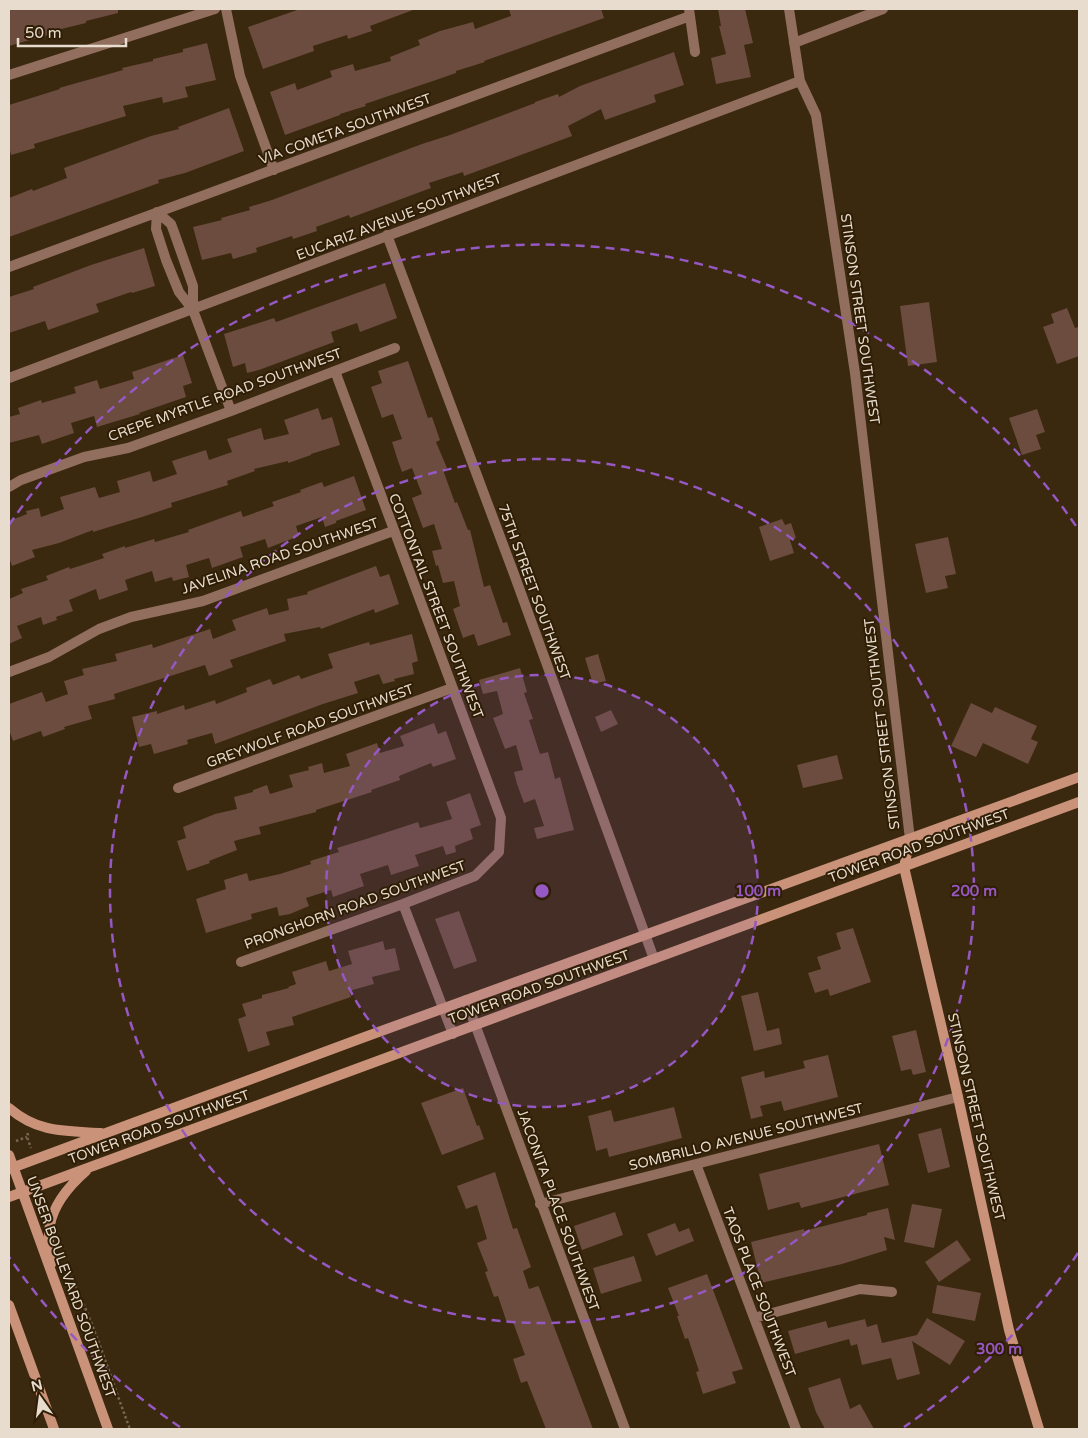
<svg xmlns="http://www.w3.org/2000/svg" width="1088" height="1438" viewBox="0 0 1088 1438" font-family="'Varela Round',sans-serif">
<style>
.building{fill:#6b4c3f}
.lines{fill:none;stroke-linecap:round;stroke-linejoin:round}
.path{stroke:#776752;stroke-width:2.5;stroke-dasharray:2.5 2.5;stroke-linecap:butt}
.street{stroke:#916e5e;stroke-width:10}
.secondary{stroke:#ca9379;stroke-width:10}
.ring{fill:none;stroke:#9658c2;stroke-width:2.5;stroke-dasharray:9 6}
.labels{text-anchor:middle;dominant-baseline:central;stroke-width:4;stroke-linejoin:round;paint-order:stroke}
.street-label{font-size:14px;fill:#e7dccd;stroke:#2f1e05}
.centre{fill:#9658c2;stroke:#2f1e05;stroke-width:2.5}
.ring-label{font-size:15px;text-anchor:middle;font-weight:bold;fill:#9658c2;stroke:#2f1e05;stroke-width:4;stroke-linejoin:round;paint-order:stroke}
</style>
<rect width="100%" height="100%" fill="#3a280f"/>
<path class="building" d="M9,9h109v4l-32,8v2l-29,7 1,2 -49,14z
M300,9h113v1l-43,16 2,5 -24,8 -1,-4 -34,11 1,5 -51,18 -15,-42z
M509,9h92l3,9 -89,32 -31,11 1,1 -29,9v2l-23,8 -68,23 1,2 -26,8v1l-55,20 -15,-43 25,-9 2,7 35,-13 -2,-6 23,-7 2,7 36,-10 -1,-4 30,-12 -2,-5 22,-9 33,-9 2,7 36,-13z
M718,9h27l8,34 -9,2 7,32 -35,7 -5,-26 15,-4 -7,-28h2z
M207,43l9,37 -31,7 3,10 -25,6 -1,-6 -39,9 3,10 -92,28 1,4 -24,7 -2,-9v-41l51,-16 -1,-1 64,-18 -1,-2 31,-7v-2l30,-7v-3z
M674,52l10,33 -30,10 2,7 -51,18 -4,-11 -33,17 4,10 -108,40 -1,-4 -34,11 2,5 -81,30 -1,-3 -33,12 1,4 -24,8 -1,-3 -36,12 1,4 -24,7 -2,-6 -29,7 -9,-33 29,-7 -1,-2 29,-8 -1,-3 23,-7 150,-56 28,-9 85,-32v-1l23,-8 1,3 21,-11z
M229,108l15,43 -59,22 -27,7 1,3 -150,54v-39l23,-9 1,2 34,-13 -3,-10 87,-32 28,-7 -1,-2z
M144,248l11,38 -23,7 -1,-1 -35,12 3,8 -51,18 -3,-9 -36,12v-36l25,-8 -1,-2 58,-22z
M385,283l12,35 -37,14 -3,-9 -26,9 3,10 -75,28 -12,3 -2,-10 -12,4 -9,-33 50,-16 2,4z
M929,302l8,60 -29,4 -8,-60z
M1067,308l8,20 4,-1v29l-22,8 -14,-37 11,-4 -3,-9z
M183,355l9,28 -9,3 3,11 -47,16 1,1 -43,13 -3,-11 -23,7 3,10 -32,11 -3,-9 -30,8v-26l11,-3 -2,-6 23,-8 1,3 34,-10 -2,-6 23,-7 3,9 34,-10 -2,-7z
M408,361l20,57 4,-1 8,23 -4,2 11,26 -4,2 12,33 2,-1 11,28h2l14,57 6,-2 13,38 4,-1 4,13 -33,11 -4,-12 -11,4 -10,-29 7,-3 -6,-25 -11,2 -5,-18 -2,1 -4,-15 10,-2 -8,-25 -11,4 -11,-30 10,-4 -10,-26 -10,4 -4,-11 -6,-19 10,-3 -9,-25 -11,4 -11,-31 11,-4 -4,-12z
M318,408l4,12 10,-3 8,28 -29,9v1l-23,8v-2l-34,8 1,2 -28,10 1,4 -57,18 1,4 -30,10 -49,15v-2l-34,13 -27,7 3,7 -23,9 -3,-9v-36l18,-7 -1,-3 13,-3 2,9 23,-8 -4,-12 35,-10 4,11 21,-6 -3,-11 33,-10 3,11 24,-8 -5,-13 34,-11 3,10 23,-8 -5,-13 34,-11 3,12 25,-6 -5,-14z
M1037,409l8,23 -9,3 5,14 -19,6 -13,-37z
M354,476l12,34 -30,11v2l-11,4 -3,-10 -26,9 3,10 -31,12 -3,-9 -25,8 3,10 -31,11 -3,-10 -23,7 3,12 -16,4 -1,-4 -17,5 -3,-11 -27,9 3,10 -29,10 -3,-11 -27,11 4,11 -17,6 1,3 -14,5 -2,-8 -24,9 5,12 -13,6v-45l14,-6 -2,-4 27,-9 -2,-4 23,-9 1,2 34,-11 -2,-4 23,-8v2l29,-9 1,3 34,-10 -1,-2 53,-19 2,6 31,-11 -2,-4 29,-10 -1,-2 22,-8 2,5z
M782,519l3,6 6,-2 5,15 -6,2 4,13 -24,8 -11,-34z
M948,537l8,37 -11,2 3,12 -22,5 -11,-49z
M376,566l4,11 9,-3 10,30 -24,9 -1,-4 -53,20 -1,-2 -36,7 2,7 -56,19 3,7 -24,9 -4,-11 -91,29 1,5 -27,7 4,13 -28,8 1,2 -22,8 -2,-6 -28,10 -4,-11v-26l33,-12 4,10 22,-8 -4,-13 20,-6 -2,-6 35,-8 -2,-7 37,-10 1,4 57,-19 3,10 23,-9 -4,-10 35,-12 2,7 20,-5 -2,-11 21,-5 -1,-2z
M412,634l6,27 -6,2 2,11 -20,5 1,2 -12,3 -4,-10 -25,8 4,11 -35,11 -108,40 -3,-11 -25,7 1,4 -34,10 -3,-10 -12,3 -7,-30 25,-6v3l27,-9 1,5 30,-10 1,4 31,-12 -1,-4 24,-9 3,6 26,-10 2,4 32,-11 -5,-14 41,-12 1,3z
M598,654l8,27 -13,3 -8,-26z
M520,668l7,24 -3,1 9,26 -4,1 11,34 8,-2 7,27 5,-2 14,53 -37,9 -3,-11 10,-2 -9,-27 -11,4 -7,-19 -3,-12 9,-2 -7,-25 -11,4 -12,-31 10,-4 -6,-23 -14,3 -4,-14z
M971,703l21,10 3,-6 42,19 -6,13 7,3 -10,22 -45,-21 -7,14 -25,-11z
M611,710l7,14 -17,8 -6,-15z
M434,723l4,11 8,-3 10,28 -23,8 -2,-4 -32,13 1,4 -29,10 1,2 -56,18v2l-57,15 2,7 -27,7 3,9 -28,11 1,2 -23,8 -10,-30 9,-3 -3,-11 32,-13 22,-5 -3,-12 19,-5v-2l14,-5 3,9 23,-7 -4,-12 20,-5 -1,-3 14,-4 2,10 26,-7 -4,-12 31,-11 3,10 24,-7 -4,-10z
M837,755l6,24 -40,9 -6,-23z
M470,793l11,32 -11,4 3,10 -18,7 1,6 -10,3 -3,-9 -28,9 4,11 -28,9 -3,-10 -28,9 4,12 -31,11 -2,-7 -25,8 3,8 -19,8 -11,2 -2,-9 -26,7 1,5 -46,14 -10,-34 30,-10 -2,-9 23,-7 2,8 31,-7 31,-10 -1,-3 29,-9 -2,-4 29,-9 52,-17 2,6 32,-9 -6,-17z
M459,911l18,50 -23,8 -19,-50z
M853,928l18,54 -41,14 -2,-7 -13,4 -7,-20 13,-4 -4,-12 24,-8 -5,-16z
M383,941l2,9 10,-2 5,22 -28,7 2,7 -25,7 2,6 -59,20 2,8 -28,7 4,13 -22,7 -10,-33 8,-3 -4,-12 20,-6v-3l27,-7 -1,-1 8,-3 -4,-12 34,-11 3,10 23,-7 -4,-13z
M758,992l9,39 12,-3 3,16 -28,7 -13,-55z
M916,1030l10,42 -13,3 -2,-6 -10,2 -9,-35z
M828,1055l10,42 -54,14 -3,-10 -21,5 3,10 -12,3 -10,-42 23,-6 1,7 40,-10 -2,-7z
M463,1088l14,38 2,-1 5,14 -42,16 -21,-52z
M674,1107l8,31 -73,19 -2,-9 -11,3 -8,-35 23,-6 3,12z
M941,1128l9,39 -22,6 -10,-39z
M879,1144l10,41 -88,23 -2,-6 -31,8 -9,-36z
M495,1172l18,57 4,-1 14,39 -8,4 6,18 9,-3 1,1 54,142h-47l-19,-48 -6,2 -8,-24 12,-4 -12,-33 -6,1 -9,-27 -4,1 -9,-25 3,-1 -11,-28 10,-4 -10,-34 -11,4 -9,-23z
M912,1204l30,5 -8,39 -30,-6z
M888,1208l7,32 -11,-3 3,13 -45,14 -81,19 -10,-41 53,-13v2l63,-16v-2z
M615,1212l8,23 -41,15 -8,-24z
M675,1223l4,9 10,-4 5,13 -38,15 -9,-22z
M957,1240l14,20 -32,22 -14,-20z
M634,1256l8,25 -41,13 -8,-26z
M707,1274l36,95 -11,3 4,11 -33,11 -7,-22 3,-1 -11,-33 -3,1 -8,-23h2l-11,-28z
M937,1285l44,8 -6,28 -43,-8z
M927,1318l38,23 -15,24 -38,-24 8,33 -23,6 -6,-22 -29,7 -5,-21 -6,2 -2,-7 -54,15 -7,-23 38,-10 2,7 37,-9 2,8 10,-3 5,19 35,-8z
M840,1378l10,31 10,-5 14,25h-49l-9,-17 -8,-24z"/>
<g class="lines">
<path class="path" d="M28,1133l-1,4 4,11
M16,1141l11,-4
M64,1263c28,52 45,111 66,166"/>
<path class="street" d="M226,9l14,67 34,94
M689,9l6,43
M789,9l11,72 16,34 39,258 55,466
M794,43l89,-34
M9,75l206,-66
M157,212l-1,17 10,31 13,32 14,18 38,101
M157,212l14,12 3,8 19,54v24
M387,235l127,339 140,385
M9,267l681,-251
M9,378l791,-297
M9,487l12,-7 63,-23 44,-9 103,-37 164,-63
M9,672l40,-15 50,-28 32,-12 72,-16 190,-70
M178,788l274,-100
M403,904l50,130
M241,962l162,-58 72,-28 24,-24 2,-34 -166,-447
M466,1000l159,429
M696,1164l100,265
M540,1204l418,-107
M754,1318l106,-29 32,3"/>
<path class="secondary" d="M910,839l-6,28 54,230 51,233 30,99
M9,1108c29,25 56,23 92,25
M9,1155l99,274
M9,1169l353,-131 717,-261
M9,1197l1070,-395
M51,1264c-1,-12 -4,-27 -1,-39 4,-22 20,-40 36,-54
M9,1305l45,124"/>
</g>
<circle cx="542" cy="891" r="216" fill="#9658c2" fill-opacity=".12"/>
<g class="ring">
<circle cx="542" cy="891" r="216"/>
<circle cx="542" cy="891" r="432"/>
<path d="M1078 1253A647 647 0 0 1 904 1427M180 1427A647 647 0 0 1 9 1257M9 525A647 647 0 0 1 1078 529"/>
</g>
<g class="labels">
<g class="street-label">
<text transform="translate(345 129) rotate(-20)">VIA COMETA SOUTHWEST</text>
<text transform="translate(399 217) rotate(-21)">EUCARIZ AVENUE SOUTHWEST</text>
<text transform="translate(860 319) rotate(82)">STINSON STREET SOUTHWEST</text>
<text transform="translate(225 395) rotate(-20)">CREPE MYRTLE ROAD SOUTHWEST</text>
<text transform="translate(280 556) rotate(-19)">JAVELINA ROAD SOUTHWEST</text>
<text transform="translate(534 592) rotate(70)">75TH STREET SOUTHWEST</text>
<text transform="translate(436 606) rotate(69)">COTTONTAIL STREET SOUTHWEST</text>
<text transform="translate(882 724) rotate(-97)">STINSON STREET SOUTHWEST</text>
<text transform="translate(310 726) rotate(-20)">GREYWOLF ROAD SOUTHWEST</text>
<text transform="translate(919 846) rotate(-20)">TOWER ROAD SOUTHWEST</text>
<text transform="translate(355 905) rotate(-20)">PRONGHORN ROAD SOUTHWEST</text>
<text transform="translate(539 987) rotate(-20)">TOWER ROAD SOUTHWEST</text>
<text transform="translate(976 1117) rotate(77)">STINSON STREET SOUTHWEST</text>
<text transform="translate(159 1127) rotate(-20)">TOWER ROAD SOUTHWEST</text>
<text transform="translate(746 1137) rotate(-14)">SOMBRILLO AVENUE SOUTHWEST</text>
<text transform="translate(558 1210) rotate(70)">JACONITA PLACE SOUTHWEST</text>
<text transform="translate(71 1287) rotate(70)">UNSER BOULEVARD SOUTHWEST</text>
<text transform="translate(759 1292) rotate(69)">TAOS PLACE SOUTHWEST</text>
</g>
</g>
<circle cx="542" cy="891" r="8" class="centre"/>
<g class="ring-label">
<text x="758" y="896">100 m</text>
<text x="974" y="896">200 m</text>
<text x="999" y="1354">300 m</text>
</g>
<rect width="1088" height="1438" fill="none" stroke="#e7dccd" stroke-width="20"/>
<g transform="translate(40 1398) rotate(346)" stroke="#2f1e05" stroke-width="4" paint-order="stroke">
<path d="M0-4L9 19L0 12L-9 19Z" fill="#e7dccd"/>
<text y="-8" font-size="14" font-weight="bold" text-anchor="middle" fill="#e7dccd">N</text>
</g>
<path d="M18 38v8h108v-8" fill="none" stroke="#e7dccd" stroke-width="2.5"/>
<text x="25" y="38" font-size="15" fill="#e7dccd" stroke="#2f1e05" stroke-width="4" paint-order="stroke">50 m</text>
</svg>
